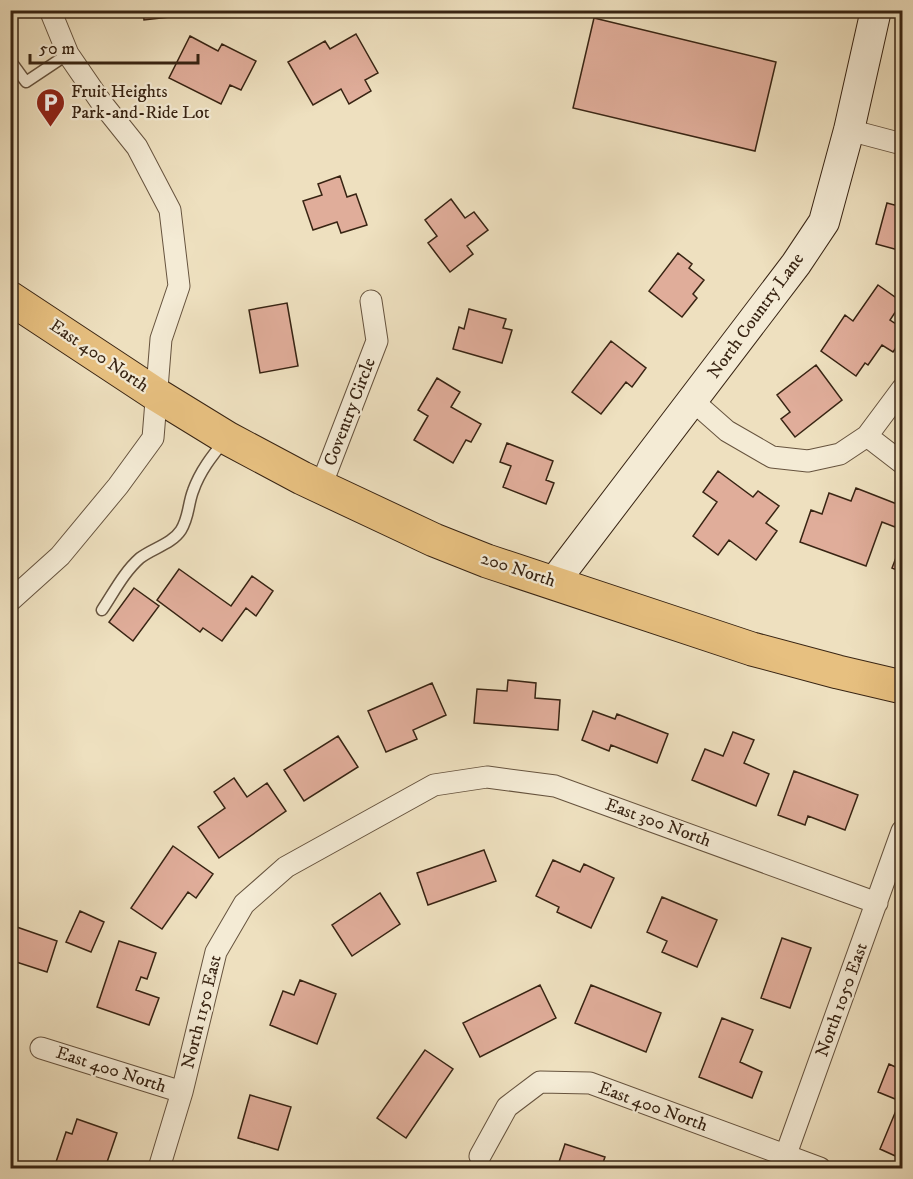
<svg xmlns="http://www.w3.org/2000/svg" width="913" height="1179" viewBox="0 0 913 1179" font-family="'IM FELL DW Pica',serif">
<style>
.building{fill:#e0ad9a;stroke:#382413;stroke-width:1.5}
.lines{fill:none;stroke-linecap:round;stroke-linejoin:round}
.lane-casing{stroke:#66533e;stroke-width:13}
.street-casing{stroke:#66533e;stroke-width:23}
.secondary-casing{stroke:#382413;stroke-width:32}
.primary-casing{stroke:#382413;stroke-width:35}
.lane{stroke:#f4ebd5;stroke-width:10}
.street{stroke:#f4ebd5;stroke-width:21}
.secondary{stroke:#f4ebd5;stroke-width:30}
.primary{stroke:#e7c080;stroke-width:33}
.labels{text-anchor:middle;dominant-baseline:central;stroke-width:4.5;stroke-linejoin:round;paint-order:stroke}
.poi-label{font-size:18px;fill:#382413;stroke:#f4ebd5;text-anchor:start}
.street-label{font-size:18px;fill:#382413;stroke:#f4ebd5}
</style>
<rect width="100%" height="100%" fill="#eee0bf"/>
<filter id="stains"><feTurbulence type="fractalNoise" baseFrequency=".00333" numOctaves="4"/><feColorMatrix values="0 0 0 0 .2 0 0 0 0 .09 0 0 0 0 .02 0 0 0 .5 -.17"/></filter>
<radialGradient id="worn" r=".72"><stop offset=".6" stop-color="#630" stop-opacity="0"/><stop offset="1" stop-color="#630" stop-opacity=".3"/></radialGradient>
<path class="building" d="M143,10h44v5l-43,5z
M594,18l182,44 -21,89 -182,-43z
M356,34l22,39 -13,7 6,11 -22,13 -8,-15 -28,16 -25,-43 37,-21 5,8z
M190,36l28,15 4,-7 34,17 -15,29 -11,-5 -9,19 -52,-26z
M340,176l7,21 9,-3 11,31 -26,8 -4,-11 -24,8 -10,-29 19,-6 -4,-11z
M451,199l14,19 9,-6 14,18 -21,16 6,8 -23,18 -22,-29 9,-7 -12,-16z
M887,203l15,4v44l-26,-7z
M678,253l14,11 -3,4 15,12 -11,14 4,4 -15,19 -33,-26z
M878,285l24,17 -12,18 12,8v11l-9,13 -11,-7 -14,20 -3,-2 -9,13 -35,-25 24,-36 8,6z
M287,303l11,63 -38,7 -11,-63z
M469,309l37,10 -3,9 9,2 -10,33 -49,-14 6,-22 5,2z
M611,341l35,27 -14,19 -6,-5 -25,32 -29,-22z
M816,365l26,35 -47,37 -14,-18 9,-7 -13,-17z
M437,378l23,14 -9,15 30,17 -10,18 -5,-2 -13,23 -39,-23 14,-24 -10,-6z
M507,443l46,18 -7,19 8,3 -8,21 -43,-17 8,-21 -11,-4z
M718,471l35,26 5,-6 21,15 -13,17 11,8 -21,29 -27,-20 -11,15 -25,-19 24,-34 -14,-10z
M856,488l46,18 -7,21 -13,-5 -16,44 -66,-24 11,-32 11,4 7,-21 22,8z
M902,542v30l-10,-4z
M179,569l52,37 21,-30 21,15 -17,25 -10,-8 -24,33 -19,-13 -3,4 -43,-32z
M134,588l25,18 -26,35 -24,-19z
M508,680l28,3 -1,15 25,2 -2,30 -84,-7 3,-34 30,2z
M432,683l14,32 -33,15 4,9 -31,13 -18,-41z
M593,711l22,8 2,-5 51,20 -11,29 -46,-18 -2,6 -27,-11z
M733,732l21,8 -10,23 25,11 -13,32 -64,-26 13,-31 18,7z
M338,736l20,31 -54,34 -20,-31z
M794,771l64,24 -13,35 -37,-14 -3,9 -27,-10z
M234,778l13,19 20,-14 19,28 -67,47 -21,-31 27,-19 -11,-16z
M173,846l40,28 -17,24 -8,-6 -26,37 -31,-21z
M484,850l12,31 -68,24 -11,-32z
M553,860l27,12 4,-8 30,14 -23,50 -34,-16 2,-5 -23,-11z
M380,893l20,31 -48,32 -20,-31z
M662,897l55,23 -20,47 -35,-15 5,-11 -20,-9z
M80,911l24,11 -13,30 -25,-10z
M11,925l46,16 -10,31 -37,-12z
M782,938l29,10 -21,60 -29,-10z
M119,941l37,12 -9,26 -6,-2 -5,13 23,8 -10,27 -52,-18z
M300,980l36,14 -19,50 -47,-19 13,-34 11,4z
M540,985l16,33 -76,39 -17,-34z
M591,985l70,28 -15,39 -71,-29z
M722,1018l31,12 -13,32 22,10 -10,26 -53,-21z
M425,1050l28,19 -47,69 -29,-20z
M889,1064l13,6v89l-22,-10 20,-48 -22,-9z
M250,1095l41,12 -13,43 -40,-12z
M77,1119l40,14 -12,35h-51l12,-36 6,2z
M565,1144l40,13 -4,11h-44z"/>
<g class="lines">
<defs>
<path id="lane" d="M10,60l16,22 42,-28
M102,610c12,-18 22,-38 38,-52 13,-10 32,-14 41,-28 8,-13 7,-26 12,-39 7,-20 19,-35 32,-51"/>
<path id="street" d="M849,130l53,14
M693,401l34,30 45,26 36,4 32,-7 27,-18 35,-47
M867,436l35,27
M321,486l56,-145 -6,-40
M10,601l50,-45 58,-70 35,-48 8,-99 18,-53 -9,-76 -33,-63 -36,-45 -33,-48 -18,-44
M41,1048l141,44
M480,1156l27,-49 33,-25 50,1 230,85
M159,1168l23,-76 34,-140 28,-48 42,-37 148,-82 53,-8 68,9 322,117
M781,1168l121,-337"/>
<path id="secondary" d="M554,582l242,-318 28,-42 25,-92 27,-120"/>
<path id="primary" d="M10,298l147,97 70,43 75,40 132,62 53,21 265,88 86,23 64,15"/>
</defs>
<use href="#lane" class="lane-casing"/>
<use href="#street" class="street-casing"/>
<use href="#secondary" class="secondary-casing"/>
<use href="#primary" class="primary-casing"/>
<use href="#lane" class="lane"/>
<use href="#street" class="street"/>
<use href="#secondary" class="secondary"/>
<use href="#primary" class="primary"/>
</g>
<defs>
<symbol id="parking-pin" viewBox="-11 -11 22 30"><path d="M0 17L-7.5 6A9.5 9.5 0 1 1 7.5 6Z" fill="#8f2418" stroke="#f4ebd5"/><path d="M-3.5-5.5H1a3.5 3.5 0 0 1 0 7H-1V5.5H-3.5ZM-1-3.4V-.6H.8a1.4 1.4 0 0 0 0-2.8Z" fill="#fff"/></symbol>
</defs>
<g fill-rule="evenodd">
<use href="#parking-pin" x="34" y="86" width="33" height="45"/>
</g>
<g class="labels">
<g class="poi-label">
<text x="71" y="92">Fruit Heights<tspan x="71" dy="21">Park-and-Ride Lot</tspan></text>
</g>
<g class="street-label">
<text transform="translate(756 316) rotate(-54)">North Country Lane</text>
<text transform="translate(99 356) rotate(34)">East 400 North</text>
<text transform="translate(350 412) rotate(-69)">Coventry Circle</text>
<text transform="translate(518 570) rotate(18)">200 North</text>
<text transform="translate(658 823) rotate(20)">East 300 North</text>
<text transform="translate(842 1000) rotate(-70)">North 1050 East</text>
<text transform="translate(202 1012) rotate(-76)">North 1150 East</text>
<text transform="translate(111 1070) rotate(18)">East 400 North</text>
<text transform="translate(653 1107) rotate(20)">East 400 North</text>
</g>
</g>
<rect width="913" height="1179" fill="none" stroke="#eee0bf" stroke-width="36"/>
<rect x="12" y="12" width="889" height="1155" fill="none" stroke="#382413" stroke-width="3"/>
<rect x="18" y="18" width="877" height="1143" fill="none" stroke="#382413" stroke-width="1.5"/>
<path d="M30 54v9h168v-9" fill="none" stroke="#382413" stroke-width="3"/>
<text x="39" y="54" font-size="18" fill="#382413" stroke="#f4ebd5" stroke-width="4.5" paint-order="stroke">50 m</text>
<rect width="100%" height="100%" filter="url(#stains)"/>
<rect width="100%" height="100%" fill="url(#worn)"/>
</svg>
